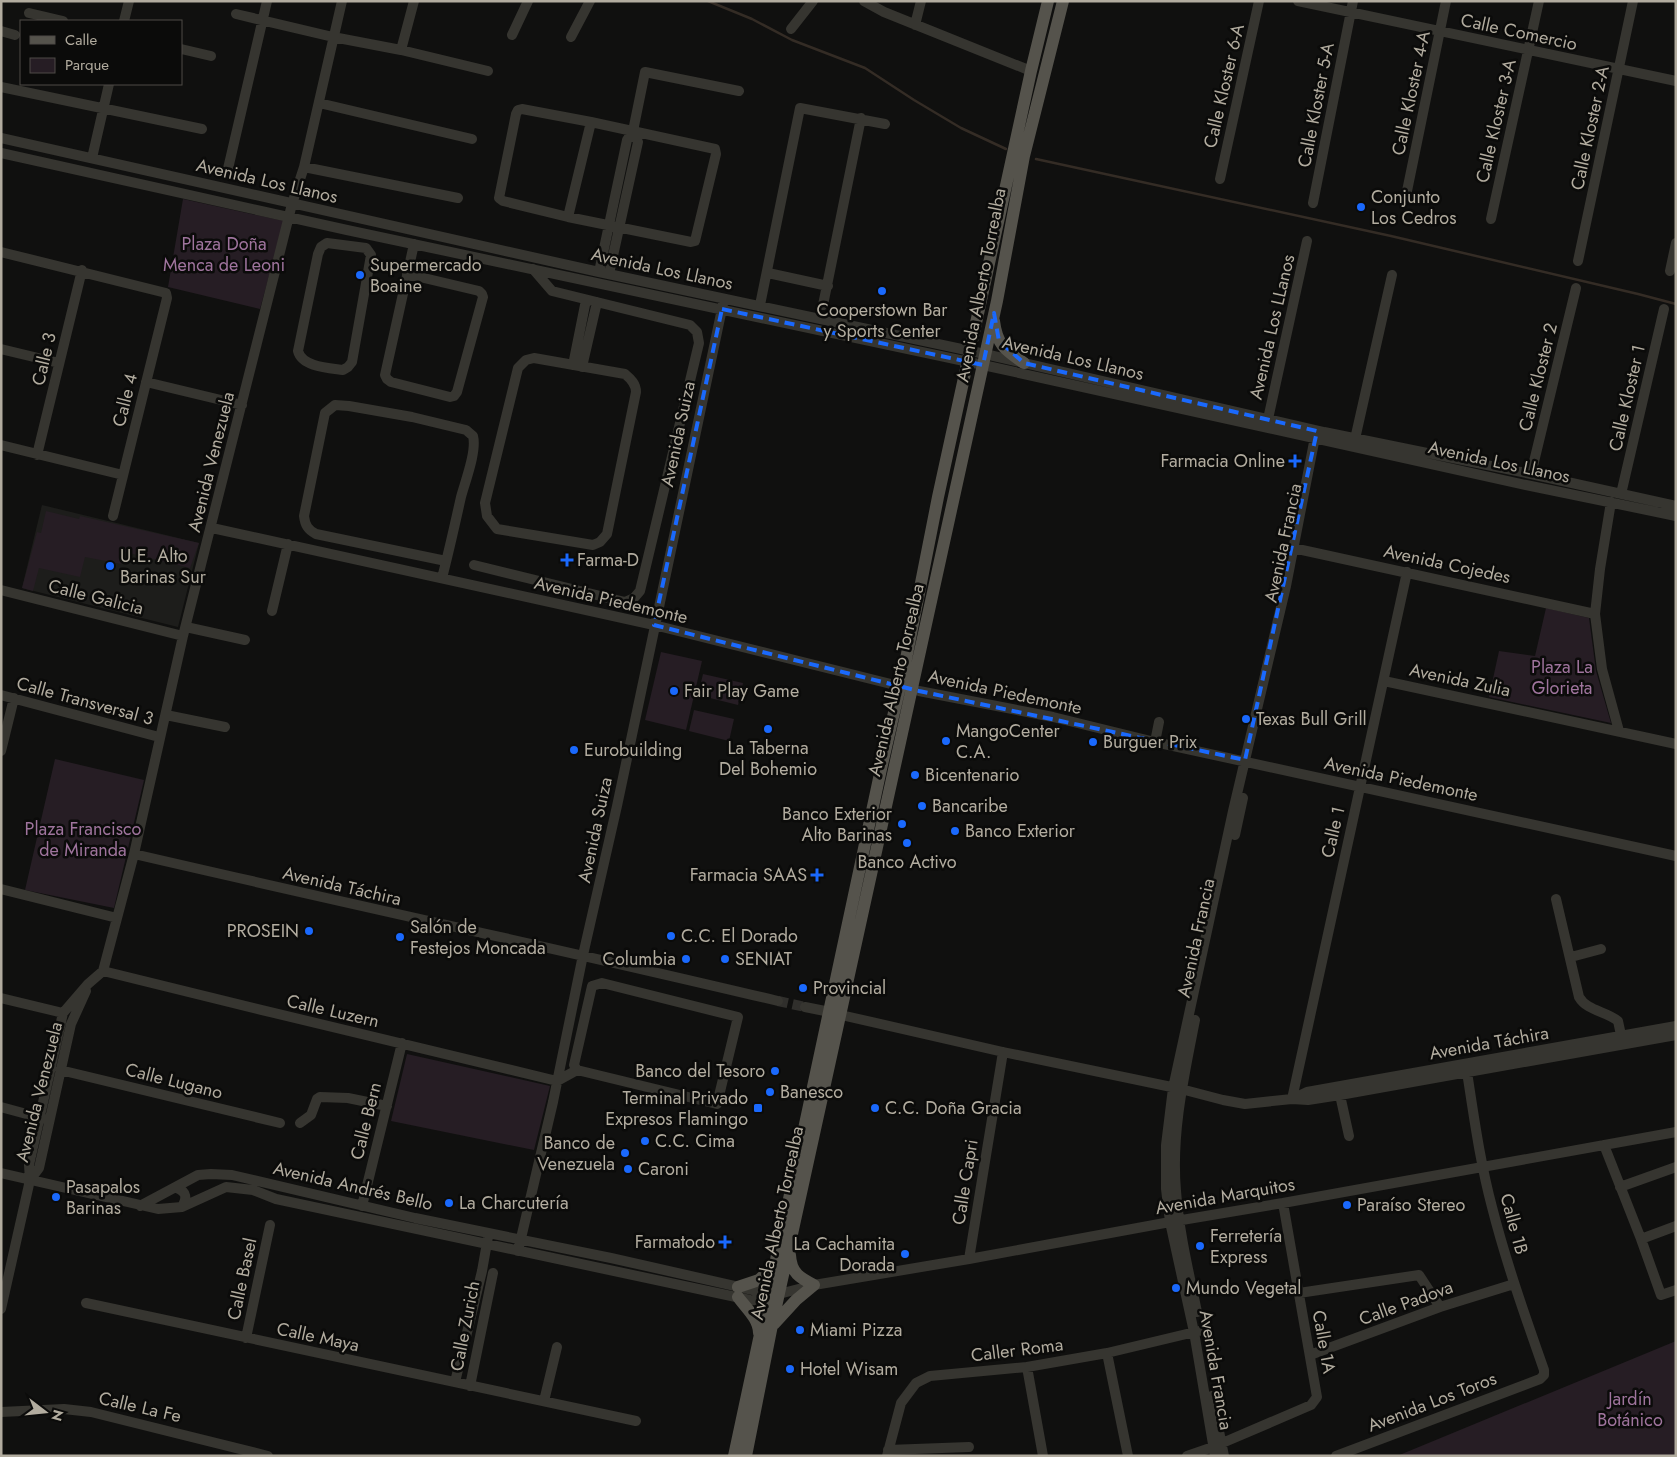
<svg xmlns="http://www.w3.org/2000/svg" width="1677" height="1457" viewBox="0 0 1677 1457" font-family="Jost,sans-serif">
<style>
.built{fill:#1d1d1b}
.green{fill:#261d24}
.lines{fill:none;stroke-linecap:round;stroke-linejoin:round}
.stream{stroke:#342c25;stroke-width:2.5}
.minor-tunnel{stroke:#302f2c;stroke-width:10;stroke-dasharray:10 5;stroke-linecap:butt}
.minor{stroke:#363530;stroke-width:10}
.major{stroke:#55534c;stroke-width:12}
.marked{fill:none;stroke:#1a69fd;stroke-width:4;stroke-dasharray:10 6;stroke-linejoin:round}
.poi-dot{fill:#1a69fd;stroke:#0b0b0a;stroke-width:2}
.labels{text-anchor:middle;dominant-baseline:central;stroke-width:5;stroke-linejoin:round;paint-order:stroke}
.street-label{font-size:18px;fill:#b2ac9f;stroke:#0b0b0a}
.poi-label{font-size:18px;fill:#b2ac9f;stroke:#0b0b0a;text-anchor:start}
.park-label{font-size:18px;fill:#9f749d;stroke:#0b0b0a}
</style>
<rect width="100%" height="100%" fill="#10100f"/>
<path class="built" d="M42,505l157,38 -21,84 -156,-39z"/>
<path class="green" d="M183,199l101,22 -24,88 -92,-22z
M46,511l33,8 1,-3 119,27 -9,25 -65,-16 -4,12 -36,-7 -5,20 -41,-9 -6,23 -11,-3 15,-56 4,1z
M1546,608l43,10 7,53 15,52 -122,-26 10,-46 36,5z
M661,652l41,9 -16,69 -41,-10z
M703,674l40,9 -5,22 -40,-10z
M694,710l40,9 -5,22 -40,-10z
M55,759l89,21 -30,128 -89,-18z
M407,1054l143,32 -16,64 -143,-29z
M1676,1341v115h-279z"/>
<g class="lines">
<path class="stream" d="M708,1l44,18 40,21 73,28 49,32 47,28 45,21
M1036,159l355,77 247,58 38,10"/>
<path class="minor-tunnel" d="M778,1001l27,6"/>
<path class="minor" d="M864,1l20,11 147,59
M1298,1l378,80
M29,13l34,8
M236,14l97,23 68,13 87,21
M124,21l5,-20
M915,25l6,-24
M791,29l22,-28
M1,31l14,4
M512,35l16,-34
M571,37l19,-36
M181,49l30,7
M401,50l13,-49
M1,87l201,42
M319,103l153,36
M522,109l69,13 124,27 1,5 -21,87 -4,1 -123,-25 -65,-16 -4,-3 17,-84 2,-4z
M1,138l598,134 386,82 339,78 207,42 145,32
M1,153l346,77 636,135 543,120 150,31
M92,158l17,-74
M304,167l154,31
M227,173l40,-172
M1220,179l39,-178
M1407,191l39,-190
M1313,203l40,-202
M568,217l23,-95
M1491,219l48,-218
M327,243l39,5 5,7 -19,107 -4,5 -5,3c-14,-2 -41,-3 -45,-19l20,-97 3,-7z
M1,252l165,41 1,5 -54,218
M1578,261l55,-260
M1670,271l6,-28
M599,272l28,-132 6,-9 12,-59 94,19
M768,273l60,13
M407,274l72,17 3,3 1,3 -26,95 -3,4 -4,1 -59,-15 -4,-3 -2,-4 29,-131
M609,274l29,-132 -5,-11
M760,305l40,-197 85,16
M823,305l38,-187
M1,349l58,14
M534,358l91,16c6,5 11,10 11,18l-29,142 -7,8 -7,3 -96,-16 -10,-13 -2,-13 33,-135 8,-8z
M573,365l13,-65
M582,367l15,-65
M146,382l96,23
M1268,419l39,-178
M1355,439l37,-164
M1,445l122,30
M37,455l45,-185
M1531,474l45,-186
M1621,494l43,-185
M1611,502l-11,67 -5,45 7,55 17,62
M212,528l442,97 265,66 134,26 102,25 521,114
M1293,548l302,66
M474,565l151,37 9,-4 6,-7 59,-248 -2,-11 -7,-7 -138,-34 -19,-22
M442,578c7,-27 13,-54 19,-81 4,-15 16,-46 12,-61l-7,-6 -54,-13 -63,-11 -14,-1 -10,8 -21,103c1,9 4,14 12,18l130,27
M1,590l182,46
M272,611l16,-67
M186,627l59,13
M1384,681l292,63
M1,695l158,42
M166,715l59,12
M1155,742l4,-20
M1,751l13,-53
M1235,835l8,-37
M134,854c215,50 430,96 644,147
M1,889l116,29
M1556,899l23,98c8,14 27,14 39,24l3,14
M1571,957l30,-8
M103,971c151,38 303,73 454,110l20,-11 140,34 21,-87 -136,-34 -10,3 -18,79 3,5
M1,998l62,15
M805,1007l25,5
M841,1015l162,37 178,37 42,11 22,4 47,-5 115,-527
M1195,1020c-11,56 -24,114 -19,171 3,41 13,82 21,121
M1676,1026l-369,66 -15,7 16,1 32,-5 336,-60
M60,1070l220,53
M1340,1095l9,41
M1,1107l44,12
M300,1123l11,-8 6,-16 3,-2 28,1 39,8
M1604,1145l37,94 20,56 15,-5
M1,1173l157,36 24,-2 44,-20 27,3 23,9 474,101 24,1
M30,1180l9,-12 32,-144 15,-33
M1620,1187l56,-20
M177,1188c10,4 10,10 5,19
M140,1206l58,-31 13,-1 21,1 183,43 196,40 164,37 39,-10 155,-26 201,-37 113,-19 393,-71
M362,1206l40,-163
M1641,1239l35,-13
M518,1251l35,-149 30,-147 34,-149 106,-502
M969,1259l34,-207
M1299,1293l120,-18 21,32
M86,1303l550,118
M1,1309l29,-129 -1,-15 34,-152 25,-29 15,-13 31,-117 49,-218 109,-432 12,-37 38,-166
M246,1338l24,-113
M1107,1353l21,103
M1310,1355l130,-48 74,-23
M1027,1367l16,89
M455,1382l27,-111 6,-34
M470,1386l23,-113
M1212,1396l12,60
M544,1401l13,-54
M1,1412l63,-3 27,3 177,44
M888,1450l81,-3
M887,1456l14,-53 15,-20 14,-7 97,-9 80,-14 92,-22
M1187,1456l26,-9 98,-42 6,-8 -34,-194
M1215,1456l-21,-124 -24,-110 -4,-33v-44l7,-57 60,-277 53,-225 30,-154
M1336,1456l204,-77 4,-4v-5c-19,-54 -38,-108 -52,-163 -12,-45 -18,-90 -25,-135"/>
<path class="major" d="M994,321c3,24 11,29 30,42
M738,1287l21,-7 16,-15
M738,1297c8,11 21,22 21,36
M774,1324l22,-24 18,-15c-14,-7 -23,-12 -24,-30
M734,1456l147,-687 23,-100 34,-172 93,-426 17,-70
M746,1456l26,-131 225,-1024 27,-145 39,-155"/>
</g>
<path class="marked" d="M722,309l261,56 11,-52 5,28 25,22 293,68 -72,329 -326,-69 -265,-66z"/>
<g class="poi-dot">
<circle cx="1361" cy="207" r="5"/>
<circle cx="360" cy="275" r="5"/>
<circle cx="882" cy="291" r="5"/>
<path d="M1292.5 453.5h5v5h5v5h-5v5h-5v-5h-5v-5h5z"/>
<path d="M564.5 552.5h5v5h5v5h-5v5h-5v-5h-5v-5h5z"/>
<circle cx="110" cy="566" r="5"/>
<circle cx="674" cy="691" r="5"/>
<circle cx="1246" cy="719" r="5"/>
<circle cx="768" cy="729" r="5"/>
<circle cx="946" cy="741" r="5"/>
<circle cx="1093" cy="742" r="5"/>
<circle cx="574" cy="750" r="5"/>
<circle cx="915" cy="775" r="5"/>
<circle cx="922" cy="806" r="5"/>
<circle cx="902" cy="824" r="5"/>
<circle cx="955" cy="831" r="5"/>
<circle cx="907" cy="843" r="5"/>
<path d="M814.5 867.5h5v5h5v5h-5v5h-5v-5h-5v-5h5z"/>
<circle cx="309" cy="931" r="5"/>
<circle cx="671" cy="936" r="5"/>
<circle cx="400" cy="937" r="5"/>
<circle cx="686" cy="959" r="5"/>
<circle cx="725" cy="959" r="5"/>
<circle cx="803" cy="988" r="5"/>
<circle cx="775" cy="1071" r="5"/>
<circle cx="770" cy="1092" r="5"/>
<rect x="753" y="1103" width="10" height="10" rx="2.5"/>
<circle cx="875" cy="1108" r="5"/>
<circle cx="645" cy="1141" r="5"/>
<circle cx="625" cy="1153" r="5"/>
<circle cx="628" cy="1169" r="5"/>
<circle cx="56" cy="1197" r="5"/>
<circle cx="449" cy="1203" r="5"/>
<circle cx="1347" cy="1205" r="5"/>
<path d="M722.5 1234.5h5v5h5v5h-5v5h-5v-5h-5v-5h5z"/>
<circle cx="1200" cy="1246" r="5"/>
<circle cx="905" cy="1254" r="5"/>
<circle cx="1176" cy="1288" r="5"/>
<circle cx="800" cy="1330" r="5"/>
<circle cx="790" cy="1369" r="5"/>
</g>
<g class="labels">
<g class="street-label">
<text transform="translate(1519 32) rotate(12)">Calle Comercio</text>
<text transform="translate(1224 86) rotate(-77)">Calle Kloster 6-A</text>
<text transform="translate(1411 93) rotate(-78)">Calle Kloster 4-A</text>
<text transform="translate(1316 105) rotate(-79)">Calle Kloster 5-A</text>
<text transform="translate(1496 121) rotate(-77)">Calle Kloster 3-A</text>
<text transform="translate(1590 128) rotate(-78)">Calle Kloster 2-A</text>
<text transform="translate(267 181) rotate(13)">Avenida Los Llanos</text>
<text transform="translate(662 269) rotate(12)">Avenida Los Llanos</text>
<text transform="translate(981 285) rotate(-79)">Avenida Alberto Torrealba</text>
<text transform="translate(1272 327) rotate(-77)">Avenida Los LLanos</text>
<text transform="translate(1073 358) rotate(13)">Avenida Los Llanos</text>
<text transform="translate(44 359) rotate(-77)">Calle 3</text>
<text transform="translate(1538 377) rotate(-76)">Calle Kloster 2</text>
<text transform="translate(1627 398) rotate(-77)">Calle Kloster 1</text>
<text transform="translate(125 400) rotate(-76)">Calle 4</text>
<text transform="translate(678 434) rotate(-78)">Avenida Suiza</text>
<text transform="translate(211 462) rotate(-76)">Avenida Venezuela</text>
<text transform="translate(1499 462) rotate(12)">Avenida Los Llanos</text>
<text transform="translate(1283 543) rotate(-78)">Avenida Francia</text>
<text transform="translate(1447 564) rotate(12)">Avenida Cojedes</text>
<text transform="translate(96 597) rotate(14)">Calle Galicia</text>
<text transform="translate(611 600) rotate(13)">Avenida Piedemonte</text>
<text transform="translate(896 680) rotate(-77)">Avenida Alberto Torrealba</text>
<text transform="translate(1460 680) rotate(12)">Avenida Zulia</text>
<text transform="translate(1005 692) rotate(12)">Avenida Piedemonte</text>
<text transform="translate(85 701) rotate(15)">Calle Transversal 3</text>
<text transform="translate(1401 779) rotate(12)">Avenida Piedemonte</text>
<text transform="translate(595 830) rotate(-78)">Avenida Suiza</text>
<text transform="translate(1333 832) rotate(-77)">Calle 1</text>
<text transform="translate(342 886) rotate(13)">Avenida Táchira</text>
<text transform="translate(1196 938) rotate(-78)">Avenida Francia</text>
<text transform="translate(333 1011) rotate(13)">Calle Luzern</text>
<text transform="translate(1489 1043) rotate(-10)">Avenida Táchira</text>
<text transform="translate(174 1081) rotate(14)">Calle Lugano</text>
<text transform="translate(39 1092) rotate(-76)">Avenida Venezuela</text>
<text transform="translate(366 1121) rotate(-76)">Calle Bern</text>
<text transform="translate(965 1182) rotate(-81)">Calle Capri</text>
<text transform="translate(353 1186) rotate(13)">Avenida Andrés Bello</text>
<text transform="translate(1225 1196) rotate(-10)">Avenida Marquitos</text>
<text transform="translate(777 1223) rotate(-78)">Avenida Alberto Torrealba</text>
<text transform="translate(1514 1224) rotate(75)">Calle 1B</text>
<text transform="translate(242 1279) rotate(-78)">Calle Basel</text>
<text transform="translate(1406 1303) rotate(-20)">Calle Padova</text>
<text transform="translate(465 1326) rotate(-79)">Calle Zurich</text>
<text transform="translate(318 1337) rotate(12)">Calle Maya</text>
<text transform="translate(1324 1342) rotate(80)">Calle 1A</text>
<text transform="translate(1017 1350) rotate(-7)">Caller Roma</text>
<text transform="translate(1216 1370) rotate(80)">Avenida Francia</text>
<text transform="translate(1432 1402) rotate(-21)">Avenida Los Toros</text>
<text transform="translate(140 1407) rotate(13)">Calle La Fe</text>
</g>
<g class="poi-label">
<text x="1371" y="197">Conjunto<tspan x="1371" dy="21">Los Cedros</tspan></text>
<text x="370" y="265">Supermercado<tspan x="370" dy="21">Boaine</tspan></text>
<text x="882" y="310" text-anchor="middle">Cooperstown Bar<tspan x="882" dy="21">y Sports Center</tspan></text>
<text x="1285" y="461" text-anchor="end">Farmacia Online</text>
<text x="120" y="556">U.E. Alto<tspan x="120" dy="21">Barinas Sur</tspan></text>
<text x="577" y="560">Farma-D</text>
<text x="684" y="691">Fair Play Game</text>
<text x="1256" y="719">Texas Bull Grill</text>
<text x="956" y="731">MangoCenter<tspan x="956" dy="21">C.A.</tspan></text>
<text x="1103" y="742">Burguer Prix</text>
<text x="768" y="748" text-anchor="middle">La Taberna<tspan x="768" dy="21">Del Bohemio</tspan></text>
<text x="584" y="750">Eurobuilding</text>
<text x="925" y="775">Bicentenario</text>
<text x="932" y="806">Bancaribe</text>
<text x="892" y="814" text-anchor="end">Banco Exterior<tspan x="892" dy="21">Alto Barinas</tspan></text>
<text x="965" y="831">Banco Exterior</text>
<text x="907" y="862" text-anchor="middle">Banco Activo</text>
<text x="807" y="875" text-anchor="end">Farmacia SAAS</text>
<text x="410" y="927">Salón de<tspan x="410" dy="21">Festejos Moncada</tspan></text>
<text x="299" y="931" text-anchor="end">PROSEIN</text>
<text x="681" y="936">C.C. El Dorado</text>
<text x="676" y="959" text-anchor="end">Columbia</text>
<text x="735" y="959">SENIAT</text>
<text x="813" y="988">Provincial</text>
<text x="765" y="1071" text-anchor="end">Banco del Tesoro</text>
<text x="780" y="1092">Banesco</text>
<text x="748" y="1098" text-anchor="end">Terminal Privado<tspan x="748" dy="21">Expresos Flamingo</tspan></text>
<text x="885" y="1108">C.C. Doña Gracia</text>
<text x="655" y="1141">C.C. Cima</text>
<text x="615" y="1143" text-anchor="end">Banco de<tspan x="615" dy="21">Venezuela</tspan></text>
<text x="638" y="1169">Caroni</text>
<text x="66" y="1187">Pasapalos<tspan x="66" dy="21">Barinas</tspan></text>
<text x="459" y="1203">La Charcutería</text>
<text x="1357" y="1205">Paraíso Stereo</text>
<text x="1210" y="1236">Ferretería<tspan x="1210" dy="21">Express</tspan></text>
<text x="715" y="1242" text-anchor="end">Farmatodo</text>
<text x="895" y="1244" text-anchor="end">La Cachamita<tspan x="895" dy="21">Dorada</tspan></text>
<text x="1186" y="1288">Mundo Vegetal</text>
<text x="810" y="1330">Miami Pizza</text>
<text x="800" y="1369">Hotel Wisam</text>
</g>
<g class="park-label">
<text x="224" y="244">Plaza Doña<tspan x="224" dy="21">Menca de Leoni</tspan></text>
<text x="1562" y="667">Plaza La<tspan x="1562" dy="21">Glorieta</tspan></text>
<text x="83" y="829">Plaza Francisco<tspan x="83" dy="21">de Miranda</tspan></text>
<text x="1630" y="1399">Jardín<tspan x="1630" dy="21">Botánico</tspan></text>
</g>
</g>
<rect width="1677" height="1457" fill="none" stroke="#b2ac9f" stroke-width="5"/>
<rect x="20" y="20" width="162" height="65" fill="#0b0b0a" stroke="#4e4b46"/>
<rect x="30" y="36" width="25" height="8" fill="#55534c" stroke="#4e4b46"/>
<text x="65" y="45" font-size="15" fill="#b2ac9f">Calle</text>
<rect x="30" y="58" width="25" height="15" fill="#261d24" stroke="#4e4b46"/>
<text x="65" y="70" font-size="15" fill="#b2ac9f">Parque</text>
<g transform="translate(45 1412) rotate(106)" stroke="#0b0b0a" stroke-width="4" paint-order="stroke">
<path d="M0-4L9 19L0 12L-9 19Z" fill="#b2ac9f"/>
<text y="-8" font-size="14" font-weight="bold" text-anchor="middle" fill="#b2ac9f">N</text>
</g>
</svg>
